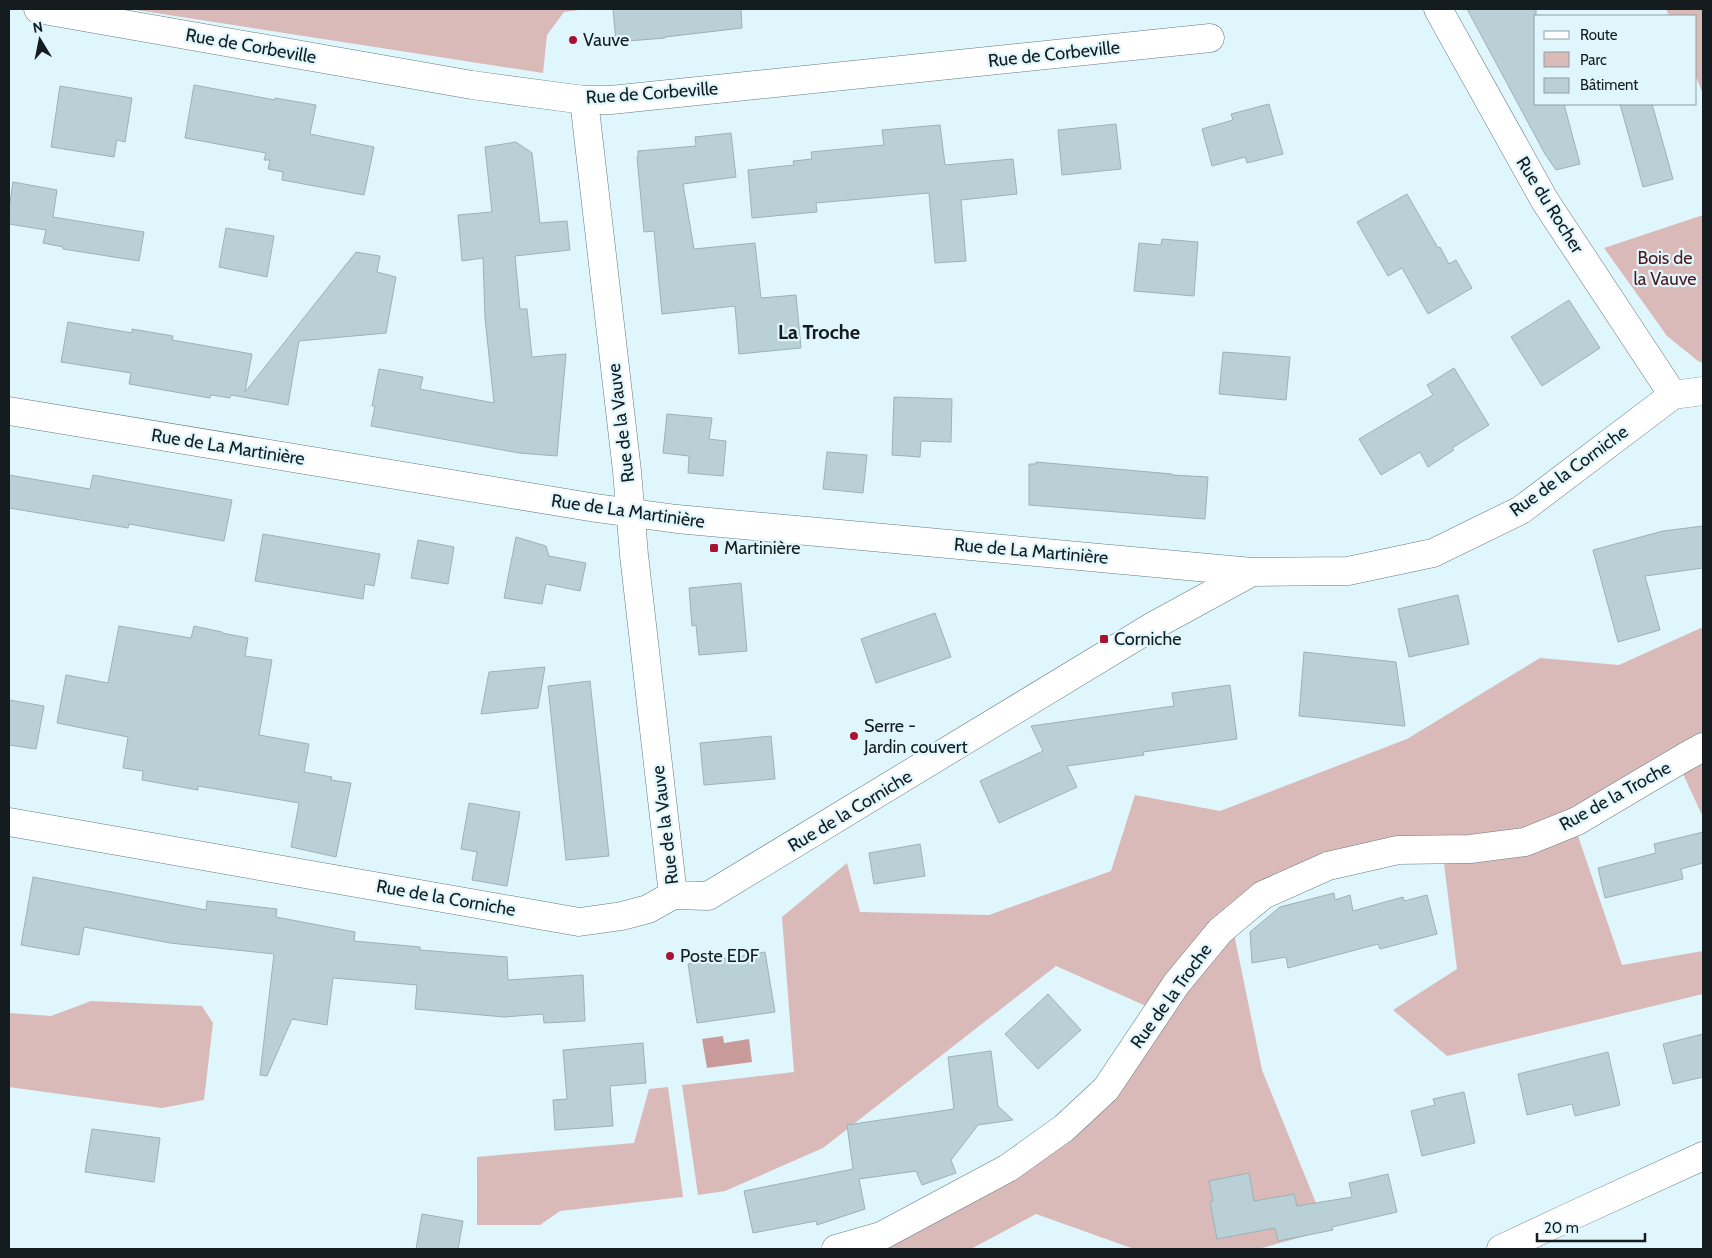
<svg xmlns="http://www.w3.org/2000/svg" width="1712" height="1258" viewBox="0 0 1712 1258" font-family="Cabin,sans-serif">
<style>
.green{fill:#dabab9}
.water{fill:#c89b9a}
.building{fill:#bad0d7;stroke:#9cb2b9}
.lines{fill:none;stroke-linecap:round;stroke-linejoin:round}
.street-casing{stroke:#667b81;stroke-width:29}
.street{stroke:#fff;stroke-width:28}
.poi-dot{fill:#a91230;stroke:#dff6fd;stroke-width:2}
.labels{text-anchor:middle;dominant-baseline:central;stroke-width:4.5;stroke-linejoin:round;paint-order:stroke}
.poi-label{font-size:18px;fill:#141c1f;stroke:#dff6fd;text-anchor:start}
.street-label{font-size:18px;fill:#141c1f;stroke:#dff6fd}
.park-label{font-size:18px;fill:#50181c;stroke:#dff6fd}
.quarter-label{font-size:20px;font-weight:bold;fill:#141c1f;stroke:#dff6fd}
</style>
<rect width="100%" height="100%" fill="#dff6fd"/>
<path class="green" d="M130,9h457l-23,3 -17,23 -4,38z
M1666,9h37v85l-7,-17v-61h-27z
M1703,215v148l-5,-2 -31,-25 -63,-88z
M1703,627v190l-20,-43 -106,59 45,132 81,-14v43l-256,62 -54,-46 64,-41 -15,-122 -40,1 -170,76 30,146 65,160 -69,19h-124l-98,-35 -65,35h-96l137,-75 152,-160 -108,-48 -233,182 -98,43 -27,4 -16,-110 112,-13 -12,-155 65,-54 13,49 129,3 122,-44 24,-76 85,16 187,-72 133,-81 79,7z
M91,1001l111,5 11,17 -9,77 -42,8 -153,-21v-74l42,3z
M668,1087l15,110 -123,14 -20,14h-63v-68l157,-14 15,-54z"/>
<path class="water" d="M723,1036l1,7 25,-4 3,23 -45,6 -5,-29z"/>
<path class="building" d="M613,9h128l1,19 -77,9v1l-49,4z
M1467,9h69v95h28l16,60 -24,6 -11,-16z
M194,85l81,15v-2l41,7 -6,29 64,13 -10,48 -82,-15 1,-8 -15,-3 2,-9h-6l2,-7 -81,-15z
M60,86l72,12 -7,44 -8,-2 -3,17 -63,-10z
M1269,104l14,50 -36,9 -2,-6 -33,9 -10,-37 31,-9 -2,-6z
M1620,104h32l21,75 -30,8z
M1116,124l5,45 -59,6 -4,-45z
M940,125l5,40 68,-6 4,35 -56,6 5,61 -31,2 -6,-70 -113,10 1,9 -65,6 -4,-48 46,-5 -1,-4 19,-2 -1,-7 73,-7 -2,-15z
M731,133l5,44 -53,7 11,65 61,-6 6,55 35,-3 5,53 -62,6 -4,-48 -73,8 -8,-83 -10,1 -7,-75h1v-6l58,-5 -1,-9z
M516,142l16,11 8,70 27,-2 3,29 -55,6 5,53h7l5,48 34,-3 -9,102 -38,-3 -148,-27 4,-20h-3l7,-37 44,8 -3,12 74,14 -9,-85 -2,-60 -21,3 -4,-46 34,-3 -7,-65z
M13,182l44,8 -4,27 91,15 -5,29 -76,-12v-2l-20,-4 3,-13 -37,-6v-15z
M1407,194l31,54 2,-1 9,17 7,-4 16,28 -44,26 -26,-46 -14,8 -31,-54z
M226,228l48,8 -7,41 -48,-10z
M1162,239l36,3 -4,54 -60,-5 5,-48 22,2z
M356,252l24,4 -3,16 19,5 -10,56 -87,8 -11,64 -57,-10 -1,3 -19,-3 -1,3 -81,-14 2,-11 -70,-11 7,-40 64,11v-4l41,7 -1,4 80,14 -7,38z
M1569,300l31,48 -58,38 -31,-49z
M1223,352l67,5 -4,43 -67,-6z
M1454,368l35,57 -37,23 2,2 -26,17 -8,-15 -39,23 -22,-36 74,-44 -6,-10z
M894,397l58,2 -1,43 -30,-1 -1,16 -28,-2z
M667,414l45,4 -3,21 17,2 -3,35 -35,-3 1,-17 -26,-3z
M827,452l40,3 -4,38 -40,-4z
M1036,462l136,12v1l36,2 -3,42 -176,-14v-41h7z
M9,475l81,14 3,-14 139,25 -8,41 -95,-17 -1,4 -119,-20z
M1703,526v42l-58,8 15,54 -42,12 -25,-92 70,-19z
M263,534l117,20 -6,32 -9,-2 -2,15 -108,-18z
M516,537l30,9 3,10 37,7 -6,28 -34,-7 -4,20 -38,-6z
M418,540l36,7 -6,37 -37,-6z
M741,583l6,68 -48,4 -3,-30 -4,1 -3,-38z
M1458,595l11,49 -60,13 -11,-48z
M935,613l16,44 -75,26 -15,-44z
M119,626l72,12 3,-12 28,6v1l26,5 -3,18 27,4 -13,75 50,9 -5,28 28,5 -1,3 20,3 -15,74 -45,-10 8,-44 -101,-17v4l-56,-10 1,-9 -20,-3 5,-31 -71,-14 9,-48 42,8z
M1304,652l92,10 9,64 -106,-10z
M545,667l-7,41 -57,6 8,-42z
M590,681l19,175 -43,4 -18,-174z
M1230,685l7,54 -94,13 1,3 -77,11 10,21 -78,36 -19,-42 63,-30 -12,-25 143,-20 -2,-13z
M9,700l35,6 -8,43 -27,-4z
M771,736l4,43 -71,6 -4,-42z
M469,803l51,9 -13,74 -35,-6 5,-28 -16,-3z
M1703,832v31l-22,6 2,10 -78,19 -7,-30 58,-15 -2,-9z
M920,844l5,32 -51,8 -5,-31z
M33,877l173,33 1,-9 70,8 -1,8 79,15 -1,9 66,6v3l87,7 1,23 75,-5 2,46 -41,2 -1,-9 -39,3 -89,-8 2,-24 -84,-7 -6,47 -35,-6 -25,57 -7,-1 14,-121 -104,-11 -86,-16 -5,28 -58,-10z
M1334,893l1,7 15,-5 3,16 50,-14 1,4 23,-6 10,39 -57,15 -2,-5 -90,24 -2,-11 -34,6 -2,-31 30,-25z
M765,952l10,60 -78,11 -9,-59z
M1048,994l33,36 -43,39 -33,-35z
M1703,1034v43l-30,7 -10,-40z
M643,1043l3,40 -36,3 3,40 -58,4 -2,-30 14,-1 -4,-49z
M991,1051l7,55 15,14 -35,5 -27,35 5,13 -34,12 -6,-14 -57,8 6,30 -48,16 -1,-4 -63,12 -9,-42 109,-22 -6,-44 107,-16 -6,-52z
M1608,1052l12,53 -45,11 -3,-12 -45,11 -9,-41z
M1464,1092l11,51 -53,13 -11,-45 24,-6 -2,-6z
M92,1129l68,9 -6,44 -69,-10z
M1249,1173l5,28 40,-7 3,12 55,-9 -3,-14 39,-9 9,38 -65,15 1,3 -55,11 -3,-13 -58,11 -7,-37 3,-1 -4,-20z
M422,1214l41,7 -5,28h-42z"/>
<g class="lines">
<defs>
<path id="street" d="M38,9l434,76 112,15h27l599,-62
M1438,9l107,192 128,194
M584,100l43,371 7,84 39,340
M1673,395l30,-4
M9,411l587,97 81,11 575,53 96,-1 85,-18 88,-43 152,-115
M9,822l570,100 43,-6 26,-7 25,-14 35,1 447,-271 97,-53
M836,1249l45,-13 127,-68 56,-40 42,-39 71,-106 43,-52 43,-36 65,-29 70,-16 72,-1 55,-7 52,-21 108,-64 18,-10
M1501,1249l66,-31 136,-62"/>
</defs>
<use href="#street" class="street-casing"/>
<use href="#street" class="street"/>
</g>
<g class="poi-dot">
<circle cx="573" cy="40" r="5"/>
<rect x="709" y="543" width="10" height="10" rx="2.5"/>
<rect x="1099" y="634" width="10" height="10" rx="2.5"/>
<circle cx="854" cy="736" r="5"/>
<circle cx="670" cy="956" r="5"/>
</g>
<g class="labels">
<g class="poi-label">
<text x="583" y="40">Vauve</text>
<text x="724" y="548">Martinière</text>
<text x="1114" y="639">Corniche</text>
<text x="864" y="726">Serre -<tspan x="864" dy="21">Jardin couvert</tspan></text>
<text x="680" y="956">Poste EDF</text>
</g>
<g class="street-label">
<text transform="translate(251 46) rotate(10)">Rue de Corbeville</text>
<text transform="translate(1054 54) rotate(-6)">Rue de Corbeville</text>
<text transform="translate(652 93) rotate(-4)">Rue de Corbeville</text>
<text transform="translate(1550 205) rotate(58)">Rue du Rocher</text>
<text transform="translate(621 423) rotate(-97)">Rue de la Vauve</text>
<text transform="translate(228 447) rotate(9)">Rue de La Martinière</text>
<text transform="translate(1569 471) rotate(-36)">Rue de la Corniche</text>
<text transform="translate(628 511) rotate(8)">Rue de La Martinière</text>
<text transform="translate(1031 551) rotate(5)">Rue de La Martinière</text>
<text transform="translate(1615 796) rotate(-29)">Rue de la Troche</text>
<text transform="translate(850 811) rotate(-31)">Rue de la Corniche</text>
<text transform="translate(665 825) rotate(-97)">Rue de la Vauve</text>
<text transform="translate(446 898) rotate(10)">Rue de la Corniche</text>
<text transform="translate(1171 996) rotate(-54)">Rue de la Troche</text>
</g>
<g class="park-label">
<text x="1665" y="258">Bois de<tspan x="1665" dy="21">la Vauve</tspan></text>
</g>
<g class="quarter-label">
<text x="819" y="332">La Troche</text>
</g>
</g>
<rect width="1712" height="1258" fill="none" stroke="#141c1f" stroke-width="20"/>
<rect x="1534" y="15" width="162" height="90" fill="#dff6fd" stroke="#8e9fa4"/>
<rect x="1544" y="31" width="25" height="8" fill="#ffffff" stroke="#8e9fa4"/>
<text x="1580" y="40" font-size="15" fill="#141c1f">Route</text>
<rect x="1544" y="52" width="25" height="15" fill="#dabab9" stroke="#8e9fa4"/>
<text x="1580" y="65" font-size="15" fill="#141c1f">Parc</text>
<rect x="1544" y="78" width="25" height="15" fill="#bad0d7" stroke="#8e9fa4"/>
<text x="1580" y="90" font-size="15" fill="#141c1f">Bâtiment</text>
<g transform="translate(40 40) rotate(350)" stroke="#dff6fd" stroke-width="4" paint-order="stroke">
<path d="M0-4L9 19L0 12L-9 19Z" fill="#141c1f"/>
<text y="-8" font-size="14" font-weight="bold" text-anchor="middle" fill="#141c1f">N</text>
</g>
<path d="M1537 1233v8h108v-8" fill="none" stroke="#141c1f" stroke-width="2.5"/>
<text x="1544" y="1233" font-size="15" fill="#141c1f" stroke="#dff6fd" stroke-width="4" paint-order="stroke">20 m</text>
</svg>
